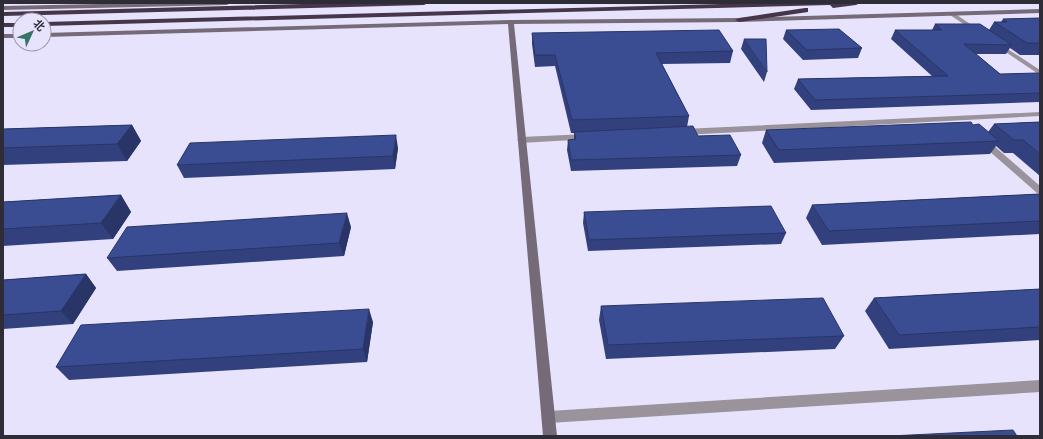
<svg xmlns="http://www.w3.org/2000/svg" width="1043" height="439" viewBox="0 0 1043 439" font-family="'PT Sans','Noto Sans SC',sans-serif">
<style>
.lines{fill:none;stroke-linecap:round;stroke-linejoin:round}
.lane{fill:#9a939c;fill-rule:evenodd}
.street{fill:#9a939c;fill-rule:evenodd}
.secondary{fill:#756b78;fill-rule:evenodd}
.highway{fill:#453749;fill-rule:evenodd}
.wall{fill:#32417e}
.shaded-wall{fill:#293566}
.building{fill:#3a4c92;stroke:#293566}
</style>
<rect width="100%" height="100%" fill="#e8e3fd"/>
<g class="lines">
<path class="lane" d="M950,13h4l28,19 -5,1 -27,-18z
M997,42l43,28v5l-45,-30 -1,-1z"/>
<path class="street" d="M1040,112v4l-357,19 -4,-3 4,-3z
M587,134l4,3 -1,2 -69,4 -4,-3 4,-3z
M983,138l3,1 54,47v8l-3,-1 -57,-50 -1,-2 1,-2z
M1040,380v12l-491,31 -5,-1 -2,-5 2,-5 5,-1z"/>
<path class="secondary" d="M146,3h84l-3,2 -224,5v-4z
M333,3h23c-5,3 -18,3 -23,0z
M1040,9v4l-301,9 -225,2 43,412h-14l-35,-412 -464,13v-4l467,-13 228,-2z
M3,34h17v4h-17z"/>
<path class="highway" d="M341,3h87l-4,2 -421,11v-4z
M758,3h102l-4,2 -23,3 -3,-3 -786,21v-4z
M805,8h3v4l-69,10 -4,-2 4,-2z
M3,23h17v4h-17z"/>
</g>
<path class="wall" d="M1040,18v37h-20l-10,-7 -4,6h-30l24,20h40v28l-229,8 -17,-21 4,-10 134,-3 -41,-37 4,-9h37l3,-6 54,6 5,-8h7l2,-3z
M786,30l76,18 -4,10 -55,2 -20,-21z
M532,33l201,18 -3,12 -68,1 27,52 -2,11 11,9 43,19 -4,11 -166,5 -4,-21 1,-10 6,-1v-6h-3l-16,-67 -20,1 -3,-23z
M744,39l23,33 -3,10 -23,-33z
M1040,122v54l-27,-23h-9l-8,-7 -6,8 -216,9 -12,-20 4,-13 207,-5 15,7 6,-8z
M132,125l9,16 -14,20 -124,4v-36z
M398,148l-3,21 -211,9 -7,-13z
M1040,194v40l-218,11 -16,-27 6,-13z
M121,195l10,17 -18,27 -110,7v-44z
M584,212l202,21 -5,11 -193,7 -5,-28z
M351,227l-7,29 -227,15 -10,-13z
M86,274l10,14 -23,36 -70,5v-49z
M1040,289v51l-151,9 -24,-38 9,-13z
M601,306l243,30 -9,13 -229,10 -7,-39z
M373,322l-6,40 -298,18 -13,-13z"/>
<path class="shaded-wall" d="M132,125l9,16 -14,20 -10,-17z
M396,135l2,13 -3,21 -2,-13z
M121,195l10,17 -18,27 -12,-16z
M347,213l4,14 -7,29 -5,-13z
M86,274l10,14 -23,36 -12,-13z
M369,309l4,13 -6,40 -4,-13z"/>
<path class="building" d="M1040,18v25h-13l-33,-21h13l-4,-3z
M935,24h45l32,21 -48,-1 36,30 38,-1 2,1v19l-225,7 -17,-21 150,-3 -53,-46h47z
M839,29l23,19 -55,2 -21,-20z
M719,30l14,21 -77,2 33,63 -117,4 -17,-65h-20l-3,-22z
M744,39h22l1,33z
M971,122l2,3 6,-1 20,17 -220,9 -13,-20z
M1040,122v32l-17,-14h-9l-20,-16z
M132,125l-15,19 -114,4v-19z
M693,126l5,10 32,-1 11,20 -170,5 -3,-20 8,-1 -2,-7z
M396,135l-3,21 -216,9 13,-22z
M1040,194v27l-211,10 -17,-26z
M121,195l-20,28 -98,6v-27z
M771,206l15,27 -197,7 -5,-28z
M347,213l-8,30 -232,15 20,-31z
M86,274l-25,37 -58,4v-35z
M1040,289v38l-141,8 -25,-37z
M823,298l21,38 -236,9 -7,-39z
M369,309l-6,40 -307,18 25,-42z
M1013,430l4,6h-127z"/>
<rect width="1043" height="439" fill="none" stroke="#2e2c36" stroke-width="8"/>
<g transform="translate(32 32) rotate(46)"><circle r="19" fill="#e8e3fd" stroke="#9e9aad"/>
<path d="M0-3L7 15L0 10L-7 15Z" fill="#347564"/>
<text y="-6" font-size="11" font-weight="bold" text-anchor="middle" fill="#2e2c36">北</text>
</g>
</svg>
